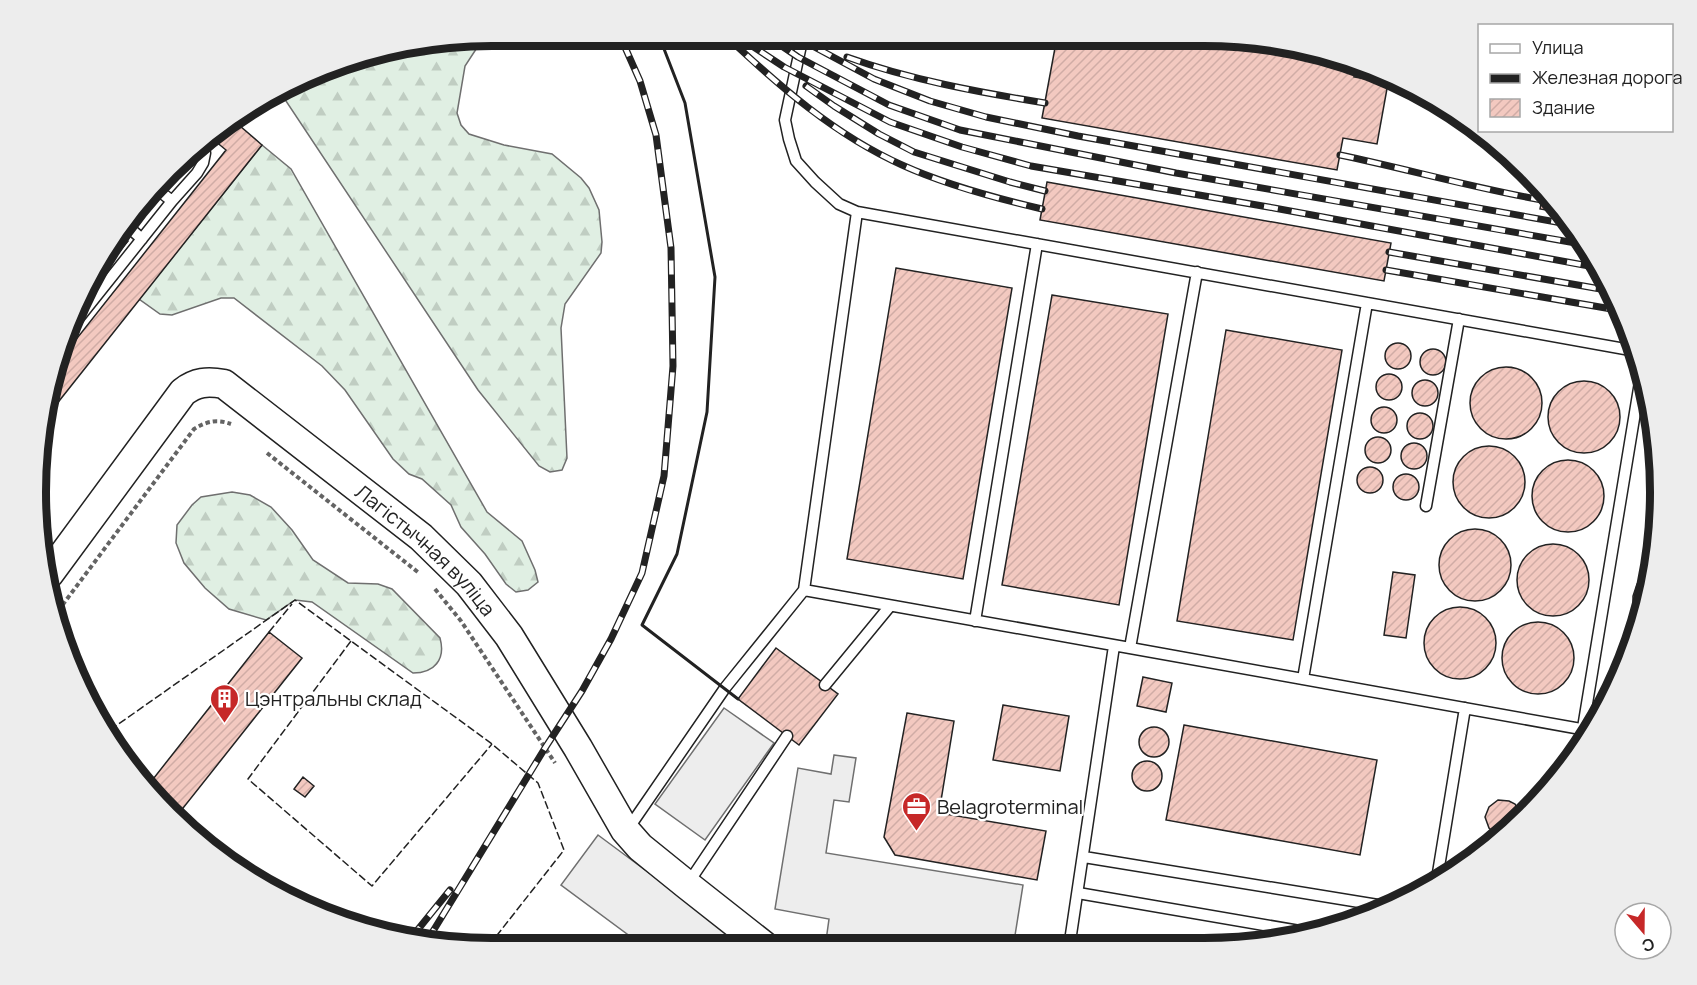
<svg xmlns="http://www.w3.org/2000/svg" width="1697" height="985" viewBox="0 0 1697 985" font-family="Manrope,sans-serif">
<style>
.forest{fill:url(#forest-firs);stroke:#6f6f6f;stroke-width:1.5}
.parking{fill:#ededed;stroke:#6f6f6f;stroke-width:1.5}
.building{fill:url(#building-hatch);stroke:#222;stroke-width:1.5}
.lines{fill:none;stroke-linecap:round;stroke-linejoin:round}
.lane-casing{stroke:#222;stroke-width:13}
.secondary-casing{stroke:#222;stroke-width:31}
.path{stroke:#646464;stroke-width:4;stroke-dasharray:4.5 3;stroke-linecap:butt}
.lane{stroke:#fff;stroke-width:10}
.secondary{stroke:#fff;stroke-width:28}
.rail-casing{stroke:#222;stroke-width:7}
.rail{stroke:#fff;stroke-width:4.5;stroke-dasharray:14;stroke-linecap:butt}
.fence{stroke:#222;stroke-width:1.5;stroke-dasharray:8 3;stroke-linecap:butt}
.wall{stroke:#222;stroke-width:3}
.labels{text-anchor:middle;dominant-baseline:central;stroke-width:4.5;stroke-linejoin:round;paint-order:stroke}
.street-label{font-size:20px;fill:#222;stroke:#fff}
.poi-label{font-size:20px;fill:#222;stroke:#fff;text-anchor:start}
.rim{fill:none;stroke:#222;stroke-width:8}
</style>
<defs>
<pattern id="forest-firs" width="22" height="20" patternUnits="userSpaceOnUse" patternTransform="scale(1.5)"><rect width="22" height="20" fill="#e0efe3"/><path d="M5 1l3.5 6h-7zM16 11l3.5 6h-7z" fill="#c0cdc2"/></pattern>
<pattern id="building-hatch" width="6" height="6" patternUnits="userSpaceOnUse" patternTransform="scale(1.5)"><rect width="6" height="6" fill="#f3c9c0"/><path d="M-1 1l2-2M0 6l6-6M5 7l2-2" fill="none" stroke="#d0aca5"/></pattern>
</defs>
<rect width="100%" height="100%" fill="#fff"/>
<path class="forest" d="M484,37l-19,29 -8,47 4,12 8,9 35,11 48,9 29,24 8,10 10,22 3,32 -1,11 -36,51 -4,24 6,130 -5,12 -12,2 -11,-6 -61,-76 -196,-295 64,-35z
M262,145l29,24 196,343 35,29 13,29 3,12 -10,8 -12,2 -10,-8 -21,-30 -24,-27 -10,-22 -29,-26 -13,-5 -16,-15 -48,-69 -23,-24 -88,-68h-13l-49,17 -12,-1 -21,-15z
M232,492l18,3 21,12 21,23 21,30 35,23 30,1 14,5 48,49c6,22 -6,35 -27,35l-101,-71 -17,-2 -29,20 -37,-11 -24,-21 -21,-25 -8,-20 1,-18 15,-20 9,-8z"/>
<path class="parking" d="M724,708l50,35 -69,97 -50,-36z
M834,755l22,3 -7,44 -15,-2 -8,53 197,32 -10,63h-188l4,-29 -54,-10 23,-141 33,6z
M598,835l152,113h-104l-85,-63z"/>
<path class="building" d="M1057,37h178l117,23 4,3 -2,14 34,6 -11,61 -34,-6 -6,32 -295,-52z
M233,120l29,25 -214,270 4,-41 3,-8 171,-216 -17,-14 6,-6z
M1047,182l344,61 -7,38 -344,-61z
M1544,190l19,23 -23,-4z
M149,200l4,3 -14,18 -5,-4z
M118,233l10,8 -21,26 -5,-4 11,-24z
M896,268l116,20 -49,291 -116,-20z
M1052,295l116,19 -49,291 -117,-20z
M1226,330l116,20 -49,290 -116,-19z
M1385 356a13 13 0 1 1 26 0a13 13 0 1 1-26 0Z
M1420 362a13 13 0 1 1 26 0a13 13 0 1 1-26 0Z
M1470 403a36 36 0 1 1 72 0a36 36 0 1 1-72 0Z
M1376 387a13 13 0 1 1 26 0a13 13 0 1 1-26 0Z
M1412 393a13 13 0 1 1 26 0a13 13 0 1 1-26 0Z
M1548 417a36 36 0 1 1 72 0a36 36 0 1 1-72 0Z
M1371 420a13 13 0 1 1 26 0a13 13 0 1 1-26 0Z
M1407 426a13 13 0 1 1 26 0a13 13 0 1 1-26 0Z
M1365 450a13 13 0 1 1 26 0a13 13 0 1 1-26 0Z
M1401 456a13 13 0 1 1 26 0a13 13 0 1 1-26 0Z
M1453 482a36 36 0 1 1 72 0a36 36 0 1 1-72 0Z
M1532 496a36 36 0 1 1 72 0a36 36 0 1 1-72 0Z
M1357 480a13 13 0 1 1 26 0a13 13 0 1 1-26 0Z
M1393 487a13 13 0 1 1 26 0a13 13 0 1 1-26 0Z
M1661,495l-5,43 -4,-12 -1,-13 4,-12z
M1439 565a36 36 0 1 1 72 0a36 36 0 1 1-72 0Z
M1517 580a36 36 0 1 1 72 0a36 36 0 1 1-72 0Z
M1654,569l-2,12 -12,42 -7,-14v-13l4,-12 8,-10z
M1393,572l22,3 -9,63 -22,-3z
M1424 643a36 36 0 1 1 72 0a36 36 0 1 1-72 0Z
M1502 658a36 36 0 1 1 72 0a36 36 0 1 1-72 0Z
M269,632l33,26 -126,159 -27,-24 -3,-5z
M776,648l62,46 -39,51 -61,-46z
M1631,651l-5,16 -9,17v-10l4,-12z
M1143,677l29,6 -6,29 -29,-6z
M1003,705l66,11 -9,55 -67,-11z
M907,713l47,8 -15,92 107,18 -9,49 -142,-25 -11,-18z
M1184,725l193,35 -17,95 -194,-35z
M1139 742a15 15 0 1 1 30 0a15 15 0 1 1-30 0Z
M1132 776a15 15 0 1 1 30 0a15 15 0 1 1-30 0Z
M303,777l11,9 -9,11 -11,-8z
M1498,800l11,1 6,3 6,11v5l-19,15 -9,-3 -4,-4 -4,-11 4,-10z"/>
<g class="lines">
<defs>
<path id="lane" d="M803,36l-18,84 4,19 7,22 19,21 24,22 18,8
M158,190l14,11
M126,225l16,14
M1197,272l-67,376 462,83
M74,324l98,-123 25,-28 6,-10 2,-10 -3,-9
M1426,506l33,-187
M975,621l62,-377
M1130,648l-326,-58 53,-378 779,139
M1303,679l64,-376
M825,685l65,-79
M1579,752l63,-382
M628,829l97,-141 79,-98
M1084,857l306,50
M687,885l100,-149
M1436,885l29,-177
M1078,893l233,40
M1069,948l45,-302"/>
<g id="secondary">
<path id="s1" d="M49,574l134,-182c13,-10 24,-11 41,-8l197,153 48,47 40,52 69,112 47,82 15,17 47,38 80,63"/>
</g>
</defs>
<use href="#lane" class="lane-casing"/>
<use href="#secondary" class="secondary-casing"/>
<path class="path" d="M267,453l152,120
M435,589l26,32 94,142
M58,611l136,-182c13,-8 23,-10 37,-5"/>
<use href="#lane" class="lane"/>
<use href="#secondary" class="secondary"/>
<defs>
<path id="rail" d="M726,36c53,50 109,99 176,129 44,20 93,33 140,44
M737,36l47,31 106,55 72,25 69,19 243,42 326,60
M767,36l31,21 91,48 71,25 216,43 411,72
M794,36l80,43 56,22 56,16 92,19 495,89
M847,57c64,23 131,35 198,46
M806,86l28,20 45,28 35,18 96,30 35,9
M1340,155c67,14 134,33 202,45
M1389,252l223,39
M1386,270l237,41
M411,938l39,-48
M427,941l118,-193 37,-57 29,-52 31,-66 22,-97 9,-110 -2,-118 -15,-113 -16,-54 -20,-45"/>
</defs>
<use href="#rail" class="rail-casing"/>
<use href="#rail" class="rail"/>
<path class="fence" d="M269,632l23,-28
M351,641l-103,138 124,107 120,-142
M110,730l185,-130 197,144 46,39 26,67 -77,98"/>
<path class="wall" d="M659,36l26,67 30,174 -8,135 -30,142 -35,71 96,74"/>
</g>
<defs>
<symbol id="building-pin" viewBox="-11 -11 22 30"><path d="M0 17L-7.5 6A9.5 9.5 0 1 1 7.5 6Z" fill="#c62828" stroke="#fff"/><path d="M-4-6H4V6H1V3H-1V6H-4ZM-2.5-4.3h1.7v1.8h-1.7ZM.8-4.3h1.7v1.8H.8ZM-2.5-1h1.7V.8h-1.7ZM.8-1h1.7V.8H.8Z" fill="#fff"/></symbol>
<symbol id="office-pin" viewBox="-11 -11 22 30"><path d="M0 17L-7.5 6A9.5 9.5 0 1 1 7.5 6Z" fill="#c62828" stroke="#fff"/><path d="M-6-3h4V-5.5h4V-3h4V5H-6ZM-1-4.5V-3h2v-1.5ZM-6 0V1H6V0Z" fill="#fff"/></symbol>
</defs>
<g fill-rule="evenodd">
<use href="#building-pin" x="208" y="682" width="33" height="45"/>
<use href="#office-pin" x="900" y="790" width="33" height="45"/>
</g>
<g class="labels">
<g class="street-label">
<text stroke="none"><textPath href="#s1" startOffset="531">Лагістычная вуліца</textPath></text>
</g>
<g class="poi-label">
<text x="245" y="698">Цэнтральны склад</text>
<text x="937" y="806">Belagroterminal</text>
</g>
</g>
<path d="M0 0H1697V985H0ZM492 46H1204A446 446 0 0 1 1650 492V492A446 446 0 0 1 1204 938H492A446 446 0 0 1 46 492V492A446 446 0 0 1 492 46Z" fill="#ededed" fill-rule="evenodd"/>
<path class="rim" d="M492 46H1204A446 446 0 0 1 1650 492V492A446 446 0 0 1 1204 938H492A446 446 0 0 1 46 492V492A446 446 0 0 1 492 46Z"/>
<rect x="1478" y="24" width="195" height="108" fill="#ffffff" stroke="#a7a7a7" stroke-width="1.5"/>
<rect x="1490" y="44" width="30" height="9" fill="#ffffff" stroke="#a7a7a7" stroke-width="1.5"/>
<text x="1532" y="54" font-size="18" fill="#222222">Улица</text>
<rect x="1490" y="74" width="30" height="9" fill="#222222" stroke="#a7a7a7" stroke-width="1.5"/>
<text x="1532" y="84" font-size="18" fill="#222222">Железная дорога</text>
<rect x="1490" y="99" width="30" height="18" fill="url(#building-hatch)" stroke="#a7a7a7" stroke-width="1.5"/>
<text x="1532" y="114" font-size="18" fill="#222222">Здание</text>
<g transform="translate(1643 931) rotate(160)"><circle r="28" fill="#ffffff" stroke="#a7a7a7" stroke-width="1.5"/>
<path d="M0-4.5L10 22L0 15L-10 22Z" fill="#c62828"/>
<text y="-9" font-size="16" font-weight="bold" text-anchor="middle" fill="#222222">С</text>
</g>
</svg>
